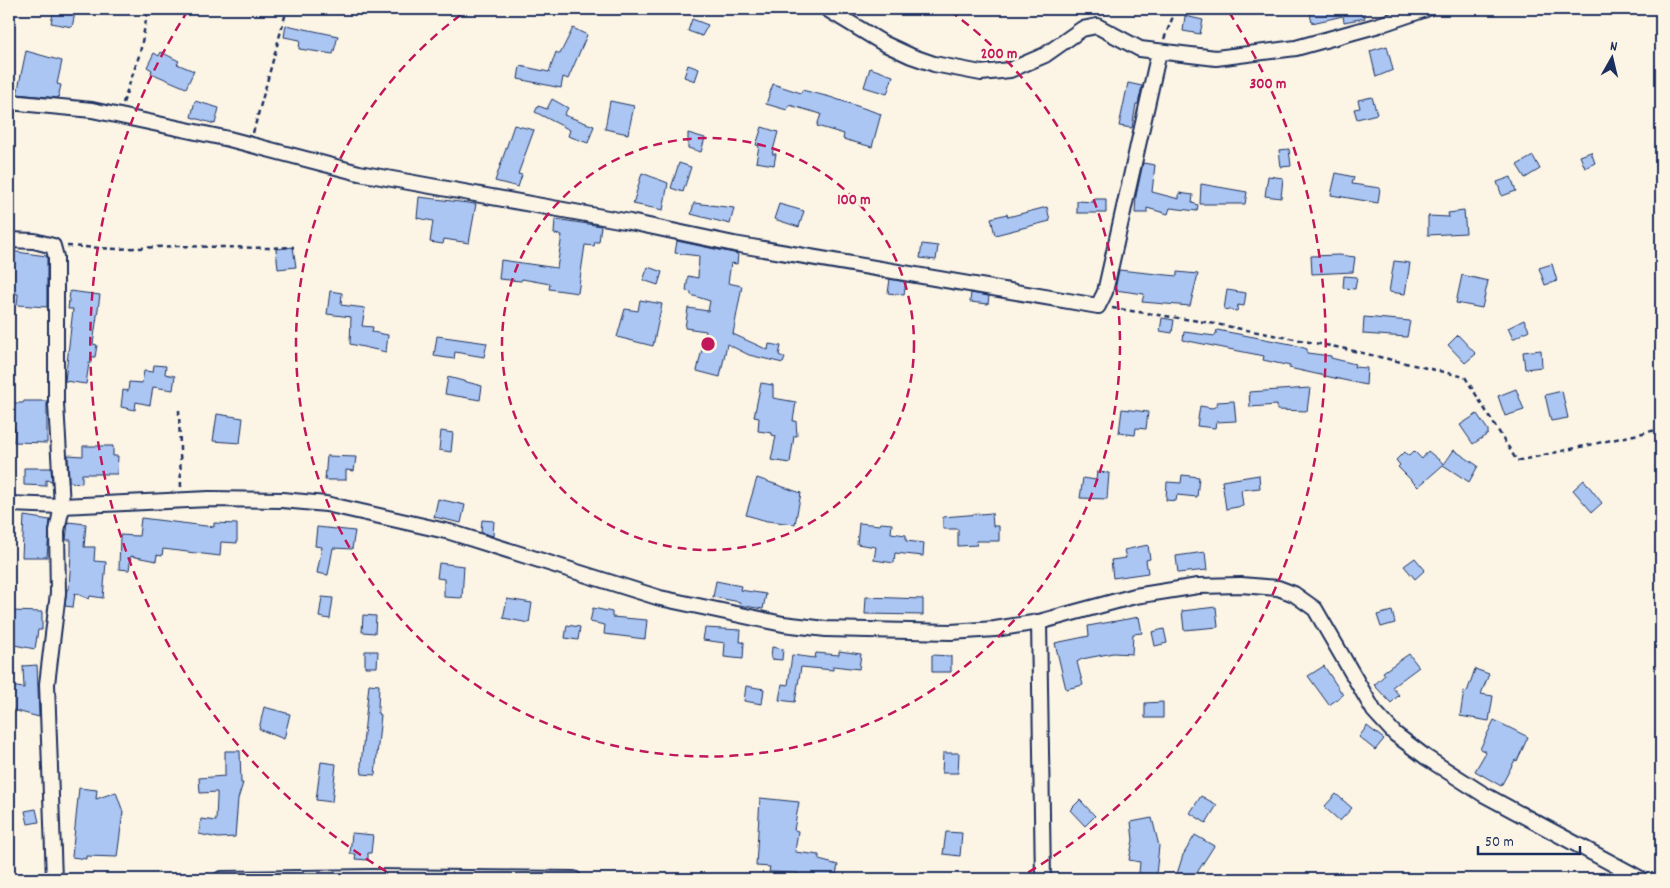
<svg xmlns="http://www.w3.org/2000/svg" width="1670" height="888" viewBox="0 0 1670 888" font-family="Dekko,sans-serif">
<style>
.building{fill:#abc6f3;stroke:#1b2f5e}
.lines{fill:none;stroke-linecap:round;stroke-linejoin:round}
.street-casing{stroke:#1b2f5e;stroke-width:18}
.path{stroke:#1b2f5e;stroke-width:2.5;stroke-dasharray:5 4;stroke-linecap:butt}
.street{stroke:#fcf5e5;stroke-width:14}
.ring{fill:none;stroke:#c2185b;stroke-width:2.5;stroke-dasharray:9 6}
.centre{fill:#c2185b;stroke:#fcf5e5;stroke-width:2.5}
.ring-label{font-size:15px;text-anchor:middle;font-weight:bold;fill:#c2185b;stroke:#fcf5e5;stroke-width:5;stroke-linejoin:round;paint-order:stroke}
</style>
<rect width="100%" height="100%" fill="#fcf5e5"/>
<filter id="ink" filterUnits="userSpaceOnUse"><feTurbulence type="fractalNoise" baseFrequency=".02" numOctaves="2"/><feDisplacementMap in="SourceGraphic" scale="10" xChannelSelector="R" yChannelSelector="G"/><feConvolveMatrix kernelMatrix="1 2 1 2 8 2 1 2 1" color-interpolation-filters="sRGB"/></filter>
<g filter="url(#ink)">
<path class="building" d="M54,9h22l-4,18 -21,-4z
M1309,9h54l2,9 -21,4 -1,-6 -31,7z
M1185,16l18,4 -3,14 -17,-3z
M692,19l16,6 -6,11 -14,-5z
M286,25l52,11 -4,15 -1,3 -34,-5 1,-9 -16,-3z
M573,28l14,7 -19,44 -5,-2 -2,11 -43,-9 2,-13 29,6 7,-20 4,2z
M1387,46l6,24 -17,7 -6,-26z
M26,51l36,10 -5,23 4,1 -3,13 -41,-4z
M161,52l18,9 -2,3 17,7 -8,17 -35,-15 1,-3 -5,-3 7,-14 5,3z
M688,65l11,4 -4,12 -11,-4z
M870,68l23,8 -6,18 -23,-7z
M1128,83l14,3 -4,18h-2l-4,24 -13,-2z
M773,84l28,9 1,-3 28,7 51,17 -9,33 -29,-8 1,-5 -27,-8 4,-12 -32,-9 -2,5 -21,-6z
M1372,97l5,17 -20,5 -3,-10 6,-1 -2,-8z
M552,99l16,9 -4,7 30,11 -6,17 -20,-7 2,-6 -35,-18 3,-6 9,3z
M195,101l24,7 -4,16 -24,-7z
M610,101l24,5 -6,28 -23,-5z
M514,125l20,5 -16,44 4,1 -4,12 -23,-6z
M762,127l16,5 -6,22h4l-2,11 -18,-3 3,-16 -3,-1z
M688,133l17,5 -4,14 -13,-4z
M1289,149l2,17 -10,1 -2,-17z
M1591,152l4,11 -10,5 -5,-12z
M1533,156l7,13 -15,9 -8,-13z
M679,163l12,4 -8,25 -12,-4z
M1143,163l12,2 -3,27 27,7v-6l14,2 -1,8 6,2 -1,6 -27,-3 -2,6 -21,-6v5h-12l1,-17z
M642,173l26,10 -5,27 -30,-6z
M1336,173l18,4 -2,7 28,4 -2,15 -47,-8z
M1268,176l15,2 -2,20 -16,-2z
M1511,177l5,14 -14,5 -5,-14z
M1201,184l46,8 -2,12h-45z
M419,197l57,7 -7,39 -25,-4 -1,5 -13,-2 3,-21 -16,-3z
M1094,199h12v14h-29v-12l17,1z
M694,203l40,5 -4,16 -39,-10z
M779,204l25,7 -5,16 -25,-8z
M1047,207l3,14 -55,14 -4,-17 16,-4 1,3z
M1464,211l2,22 -38,2v-19l21,1 -1,-4z
M555,219l46,7 -2,16h-4l-1,4 -9,-1 -7,48 -29,-4 1,-5 -28,-5 -1,2 -22,-2 2,-19 56,8 5,-33 -8,-1z
M677,241l61,13 -1,10 -6,-1 -3,20 14,3 -9,48 35,16 1,-6 12,2 -2,9 6,3 -2,5 -34,-8 -22,-11 -7,33 -23,-6 9,-40 -21,-3 3,-20 20,3 2,-10 -19,-6v-3l-5,-1 2,-15 10,2 1,-22 -24,-3z
M922,244l16,2 -2,14 -16,-2z
M293,247l3,20 -18,2 -2,-20z
M9,251l38,5v51l-30,-2 1,-11 -9,-1z
M1339,255l16,2 -2,15 -41,2 -1,-18z
M1394,261l16,2 -5,31 -16,-2z
M1552,264l5,17 -12,4 -6,-17z
M648,267l14,5 -4,13 -15,-5z
M1119,270l58,6v-4l21,2 -8,32 -48,-4 2,-8 -29,-4z
M1462,275l26,6 -6,27 -26,-5z
M1344,276l13,1 -2,12 -12,-1z
M890,279l16,3 -2,13 -16,-2z
M1227,290l19,3 -2,13 -6,-1 -1,6 -13,-2z
M70,291l30,4 -7,49 4,1 -2,12h-4v6h-2l-3,21 -21,-3 8,-72h-5z
M330,291l12,2 -1,12 24,3 -3,18 11,1 -1,5 16,3 -2,17 -36,-8 1,-27 -24,-3z
M971,293l18,3 -1,8 -18,-2z
M640,300l22,4 -9,42 -36,-9 8,-28 13,2z
M1364,317l46,4 -3,16 -44,-3z
M1162,318l12,2 -2,13 -12,-2z
M1524,320l5,10 -16,9 -5,-11z
M1217,330l74,14 16,5v4l24,3v2l24,6 -1,3 13,1 -1,17 -77,-17 1,-2 -27,-6 1,-4 -81,-16 1,-8 31,4z
M1458,335l18,19 -11,9 -17,-18z
M437,336l50,7 -3,14 -29,-5 -1,7 -20,-3z
M1541,350l1,17 -17,2 -2,-17z
M154,365l12,1 -1,8 10,2 -2,14 -20,-3 -3,18 -14,-3 -1,8 -14,-3 2,-17 5,1 1,-9 13,1 2,-12 9,1z
M448,377l34,9 -2,14 -35,-6z
M761,383l12,2v13l23,4 -3,19h3l1,15h-3l-4,27 -19,-3 5,-24 -4,-1v-2l-14,-2 1,-13 -5,-1z
M1310,388l-3,23 -30,-1v-5l-27,2 -1,-15z
M1516,389l8,21 -19,6 -7,-20z
M1562,391l6,27 -17,3 -6,-26z
M24,401h23v42l-33,-1 1,-14h-6v-25h14z
M1234,401l2,20 -20,1 -1,6 -18,-2 3,-20 12,2 5,-2v-4z
M1122,409l26,3 -2,17 -10,-1 -1,7 -16,-2z
M217,414l26,4 -3,25 -27,-2z
M1477,414l11,16v4l-15,10 -13,-19z
M441,431l12,2 -2,19 -12,-2z
M83,446h30v10h5l-1,18h-35v9l-13,-1 -1,-27 15,1z
M1454,450l24,16 -9,16 -26,-17 -25,22 -20,-20 2,-2 -4,-5 8,-8 5,4 5,-5 8,8 6,-8 16,13z
M327,456l29,1 -2,14 -8,-1v10h-21z
M24,468h27l1,13 -6,-1v6l-22,-1z
M1097,472l12,1 -2,26 -27,-1 3,-20 13,2z
M1182,475l17,2 -2,20 -20,-2 -1,6 -10,-1 1,-18 14,1z
M1259,475l1,13 -19,2 2,16 -17,3 -4,-28z
M757,478l44,15 -6,31 -28,-3 -21,-6z
M1584,480l18,23 -10,9 -19,-22z
M438,499l27,6 -4,18 -27,-6z
M992,513l1,13h6v15h-23l1,4 -19,1v-17h-15v-12z
M24,516l26,4 -3,37h-25z
M141,518l73,9v-4l23,1v19l-16,-1 -1,14 -57,-7 -1,7 -5,-1 -1,6 -25,-5 -2,14 -10,-1 1,-34 19,1z
M482,520l12,1 -1,15 -12,-4z
M68,522l18,2 -2,23h11l-1,14 12,1 -3,36 -13,-2 -1,3 -14,-6 -2,14 -8,-1 2,-17h2l2,-36v-13h-5z
M859,523l21,2 1,-2 11,1 -1,9 15,2v6l18,2 -1,13 -28,-3 -1,10 -20,-3 2,-13 -19,-3z
M317,527l38,4 -3,18 -19,-1 -5,27 -11,-2 5,-26 -7,-1z
M1148,545l2,14 -4,1 2,13 -35,5 -2,-18 15,-2 -2,-8z
M1205,552l2,18 -29,3 -2,-17z
M1415,558l10,12 -10,9 -11,-13z
M439,563l25,3 -2,32 -18,-1v-18l-7,-1z
M716,581l25,5 -1,4 26,4 -3,15 -24,-4 1,-3 -27,-5z
M322,597l11,1 -3,21 -11,-2z
M866,597l57,2v16l-58,-1z
M507,599l25,4 -3,20 -26,-5z
M1216,607l2,20 -34,3 -2,-19z
M593,608l19,4v5l35,3 -2,19 -41,-5 1,-9 -15,-3z
M11,611l31,1v18h-4l-3,19 -26,-5z
M1392,611l3,12 -14,4 -4,-12z
M363,615l13,1 -1,17 -13,-1z
M1139,617l3,16 -9,1 -1,20 -19,-1 -31,6 -5,3 6,23 -17,4 -11,-46 34,-7 -1,-10z
M567,625l13,2 -2,13 -13,-2z
M705,628l36,2 -1,12h4l-1,17 -19,-2 1,-14 -22,-3z
M1164,629l3,14 -12,3 -3,-14z
M772,647l11,2 -1,11 -11,-1z
M365,651h13l-1,16h-12z
M839,651l22,3 -2,15 -26,-3v4l-32,-3 -6,35 -16,-2 3,-16 6,1 4,-30 23,3 1,-5 23,2z
M1409,654l10,13 -27,20 7,8 -8,8 -17,-18 11,-10 -2,-3z
M932,655l19,1v16h-19z
M37,665l1,22 1,30 -30,-8 1,-23 14,2 -1,-22z
M1324,666l19,29 -14,10 -21,-29z
M1475,669l14,5 -8,20 12,2 -4,25 -29,-5 4,-25 3,1z
M369,684l10,1 -1,23v6l3,1 -6,60 -13,-1 -1,-9z
M746,686l18,3 -2,15 -18,-3z
M1163,702v16h-18v-15z
M264,707l26,7 -6,25 -25,-10z
M1494,720l34,17 -11,24 -2,-1 -14,26 -26,-15 11,-19 -6,-3z
M1367,726l17,13 -9,11 -16,-13z
M225,751h15l1,32h2l-5,16 -3,38 -17,1 -19,-4 2,-15 15,2 1,-25v-4l-17,1 -1,-15 26,-2z
M943,753h16l-1,20h-16z
M321,762l15,2 -4,38 -16,-2z
M79,788l18,2 -1,9 20,-7 7,20 -6,45 -31,-1v3l-14,-2z
M1336,794l16,14 -12,13 -16,-14z
M1201,796l16,9 -11,18 -16,-10z
M760,798l39,4 -5,28 4,1 -3,21 24,3v5l19,5 -3,14h-38l1,-6 -29,-1 1,-5 -14,-1z
M1080,800l15,16 -10,10 -15,-16z
M36,809l3,13 -11,2 -3,-13z
M1152,818l7,28 -3,29 -17,-2 1,-11 -11,-2 4,-20 -2,-18z
M946,832l16,1 -2,23 -17,-2z
M352,833l21,2 -2,18h-3v7l-13,-1 1,-5h-6z
M1195,835l19,11 -21,33h-10l-7,-2 7,-22z"/>
<g class="lines">
<defs>
<path id="street" d="M827,9l56,34 28,13 23,8 47,9 29,-3 35,-15 37,-26 15,-3 43,23 76,9 80,-10 83,-23 47,-16
M9,102l83,8 137,29 130,34 271,49 104,22 364,62 7,-14 54,-240
M9,240l25,1 19,5 3,11v147l6,102 -5,25 1,62 -11,91 7,195
M9,504l53,2 147,-7 73,1 44,4 124,28 210,66 123,26 43,5 125,3 44,-3 44,-7 96,-26 63,-10 43,-1 37,3 16,6 21,15 59,102 21,23 32,24 56,36 158,85
M1039,622l4,257
M221,879l152,-2 201,2"/>
</defs>
<use href="#street" class="street-casing"/>
<path class="path" d="M1164,39l12,-30
M123,103l17,-50 8,-44
M253,133l34,-124
M67,246l50,3 60,-3 90,2 27,-1
M1112,308l93,14 136,26 124,29 52,84 144,-32
M179,410l2,78"/>
<use href="#street" class="street"/>
</g>
</g>
<g class="ring">
<circle cx="708" cy="344" r="206"/>
<path d="M950 11A412 412 0 1 1 466 11"/>
<path d="M399 879A618 618 0 0 1 187 12M1229 12A618 618 0 0 1 1017 879"/>
</g>
<circle cx="708" cy="344" r="8" class="centre"/>
<g class="ring-label">
<text x="999" y="58">200 m</text>
<text x="1268" y="88">300 m</text>
<text x="854" y="204">100 m</text>
</g>
<rect width="1670" height="888" fill="none" stroke="#fcf5e5" stroke-width="30"/>
<rect x="15" y="15" width="1640" height="858" fill="none" stroke="#1b2f5e" stroke-width="2" filter="url(#ink)"/>
<g transform="translate(1612 58) rotate(8)" stroke="#fcf5e5" stroke-width="4" paint-order="stroke">
<path d="M0-4L9 19L0 12L-9 19Z" fill="#1b2f5e"/>
<text y="-8" font-size="14" font-weight="bold" text-anchor="middle" fill="#1b2f5e">N</text>
</g>
<path d="M1478 846v8h102v-8" fill="none" stroke="#1b2f5e" stroke-width="2.5"/>
<text x="1485" y="846" font-size="15" fill="#1b2f5e" stroke="#fcf5e5" stroke-width="4" paint-order="stroke">50 m</text>
</svg>
